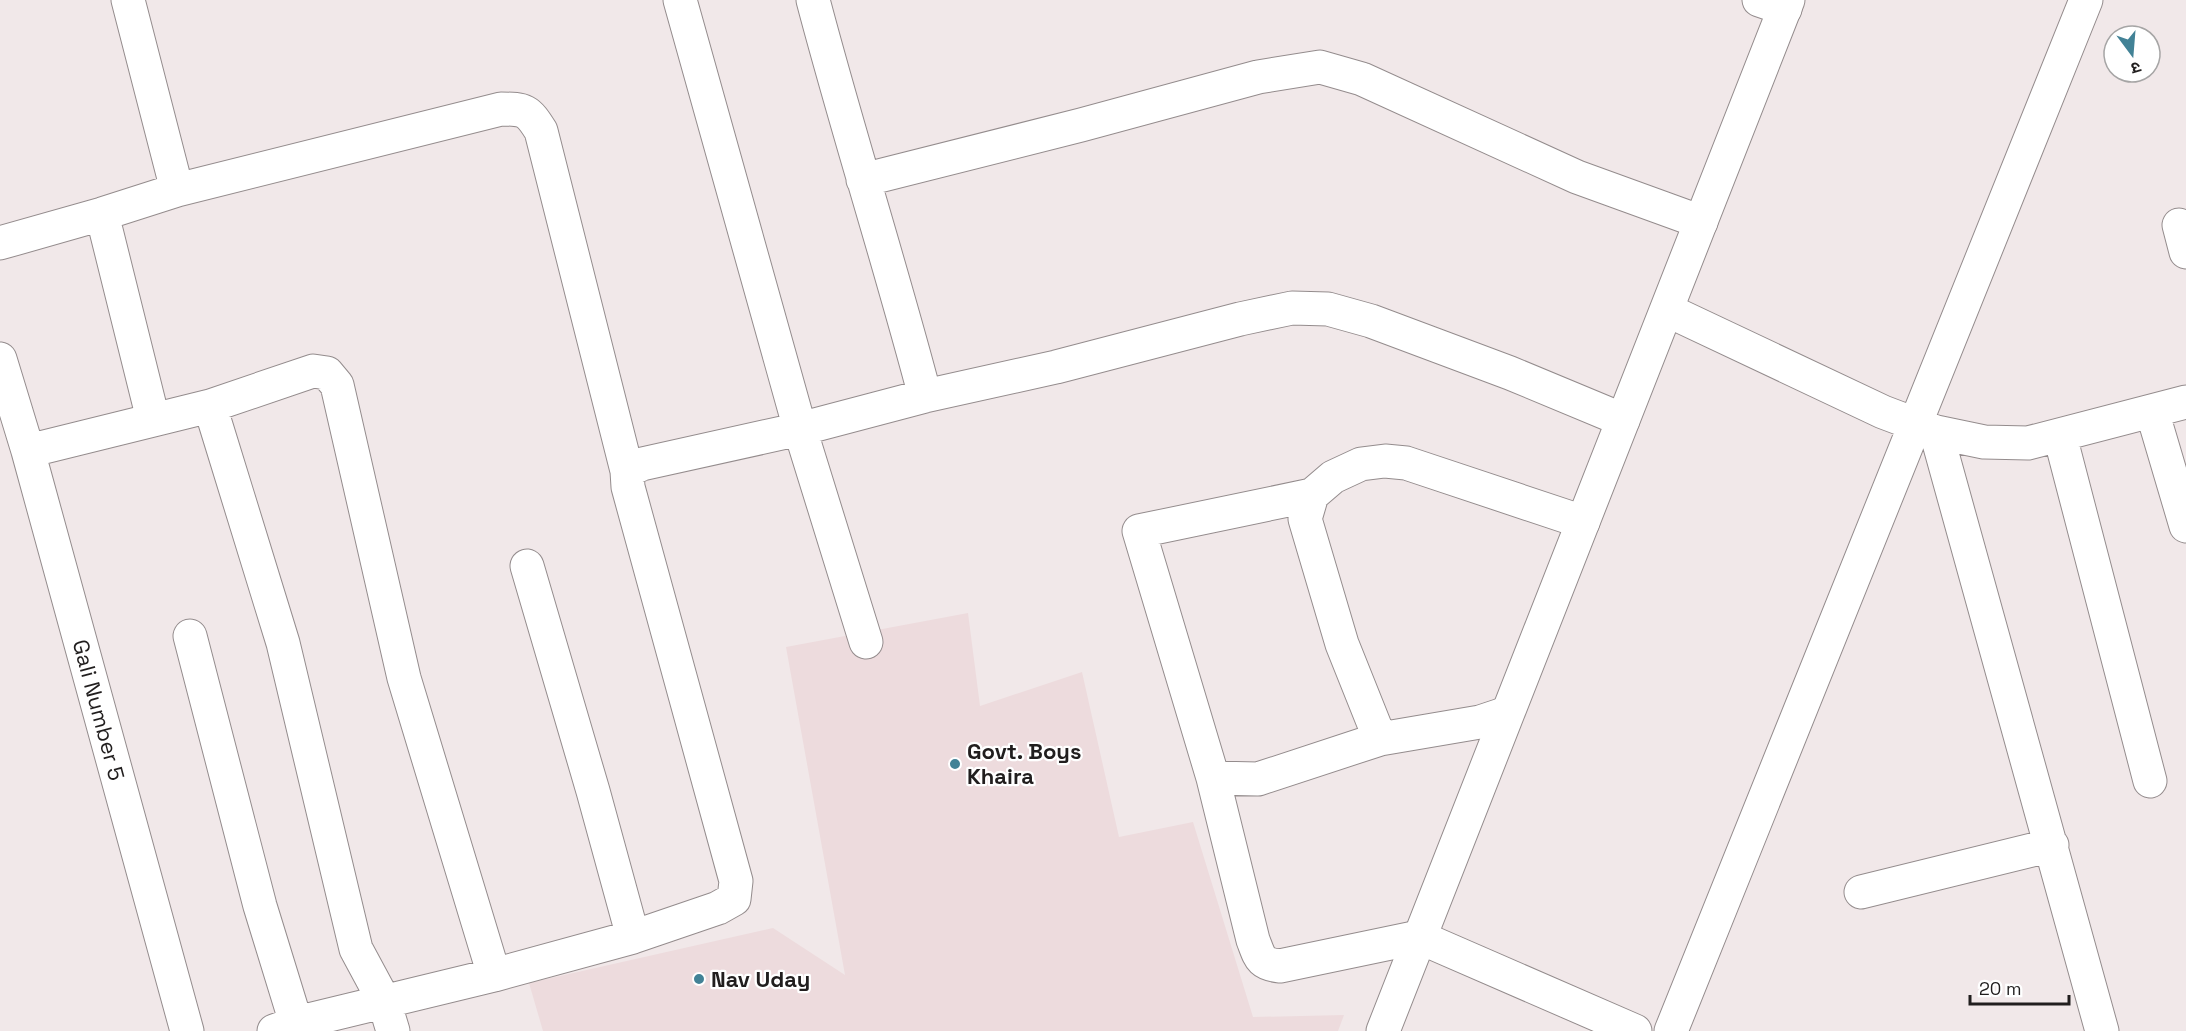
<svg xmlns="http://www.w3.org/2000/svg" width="2186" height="1031" viewBox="0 0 2186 1031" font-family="'Space Grotesk','Noto Sans Devanagari',sans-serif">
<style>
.built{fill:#eddbdd}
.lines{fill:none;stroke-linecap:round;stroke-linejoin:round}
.street-casing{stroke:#948c8d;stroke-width:35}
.secondary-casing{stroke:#948c8d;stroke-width:35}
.street{stroke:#fff;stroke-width:33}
.secondary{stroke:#fff;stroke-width:33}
.poi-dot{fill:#428296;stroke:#fff;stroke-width:2}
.labels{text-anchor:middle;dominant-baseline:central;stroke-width:4.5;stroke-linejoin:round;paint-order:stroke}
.street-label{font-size:22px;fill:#211e1e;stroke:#fff}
.poi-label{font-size:22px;font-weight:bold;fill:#211e1e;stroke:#fff;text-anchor:start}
</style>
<rect width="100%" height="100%" fill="#f1e8e9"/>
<path class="built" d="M968,613l12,93 102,-34 37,165 74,-15 60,195 91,-2 -6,16h-795l-14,-48 244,-55 72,47 -59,-328z"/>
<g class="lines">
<defs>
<path id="street" d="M128,0l49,190
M680,0l120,429 66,213
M813,0c35,133 77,263 112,396
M1759,0l26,9
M863,180l218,-55 177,-48 62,-10 42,12 215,98 124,45
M102,214l51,205
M2179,225l7,27
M0,243l102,-29 75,-24 324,-81c24,0 27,1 40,22l86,340
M1667,310l216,102 53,20 48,10 44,1 158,-41
M0,359l28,92 159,580
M2152,411l34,115
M1936,432l166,599
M2060,436l90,345
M28,451l182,-45
M1312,495l-173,36 74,247 40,162c7,18 7,24 27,26l139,-29 216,94
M527,566l66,225 40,146
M190,636l70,270 36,117
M1380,739l-38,-95 -37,-125 7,-24 21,-18 28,-13 24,-3 21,2 177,59
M1213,778l45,1 122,-40 100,-17 27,-9
M1861,892l191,-47
M274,1031l22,-8 198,-48 139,-38 85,-29 16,-9 2,-18 -108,-394 -1,-16 15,-7 158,-35 125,-33 131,-29 184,-48 52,-11 36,1 43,12 139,52 113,47
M393,1031l-9,-30 -28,-52 -73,-306 -73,-237 103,-35 14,2 10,12 67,293 90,297
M1671,1031l415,-1031"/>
<path id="secondary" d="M1383,1031l405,-1031"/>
</defs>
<use href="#street" class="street-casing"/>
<use href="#secondary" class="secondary-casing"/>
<use href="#street" class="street"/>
<use href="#secondary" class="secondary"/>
</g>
<g class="poi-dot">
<circle cx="955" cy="764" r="6"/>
<circle cx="699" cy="979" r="6"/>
</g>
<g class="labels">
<g class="street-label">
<text transform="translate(99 710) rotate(75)">Gali Number 5</text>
</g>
<g class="poi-label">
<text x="967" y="751">Govt. Boys<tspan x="967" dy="25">Khaira</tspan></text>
<text x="711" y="979">Nav Uday</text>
</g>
</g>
<g transform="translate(2132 54) rotate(164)"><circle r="28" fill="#ffffff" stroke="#a6a5a5" stroke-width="1.5"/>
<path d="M0-4.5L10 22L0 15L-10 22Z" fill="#428296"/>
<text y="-9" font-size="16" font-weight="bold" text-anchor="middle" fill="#211e1e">उ</text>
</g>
<path d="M1970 995v9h99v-9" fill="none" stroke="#211e1e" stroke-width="3"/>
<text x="1979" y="995" font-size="18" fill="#211e1e" stroke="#ffffff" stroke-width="4.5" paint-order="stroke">20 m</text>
</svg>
